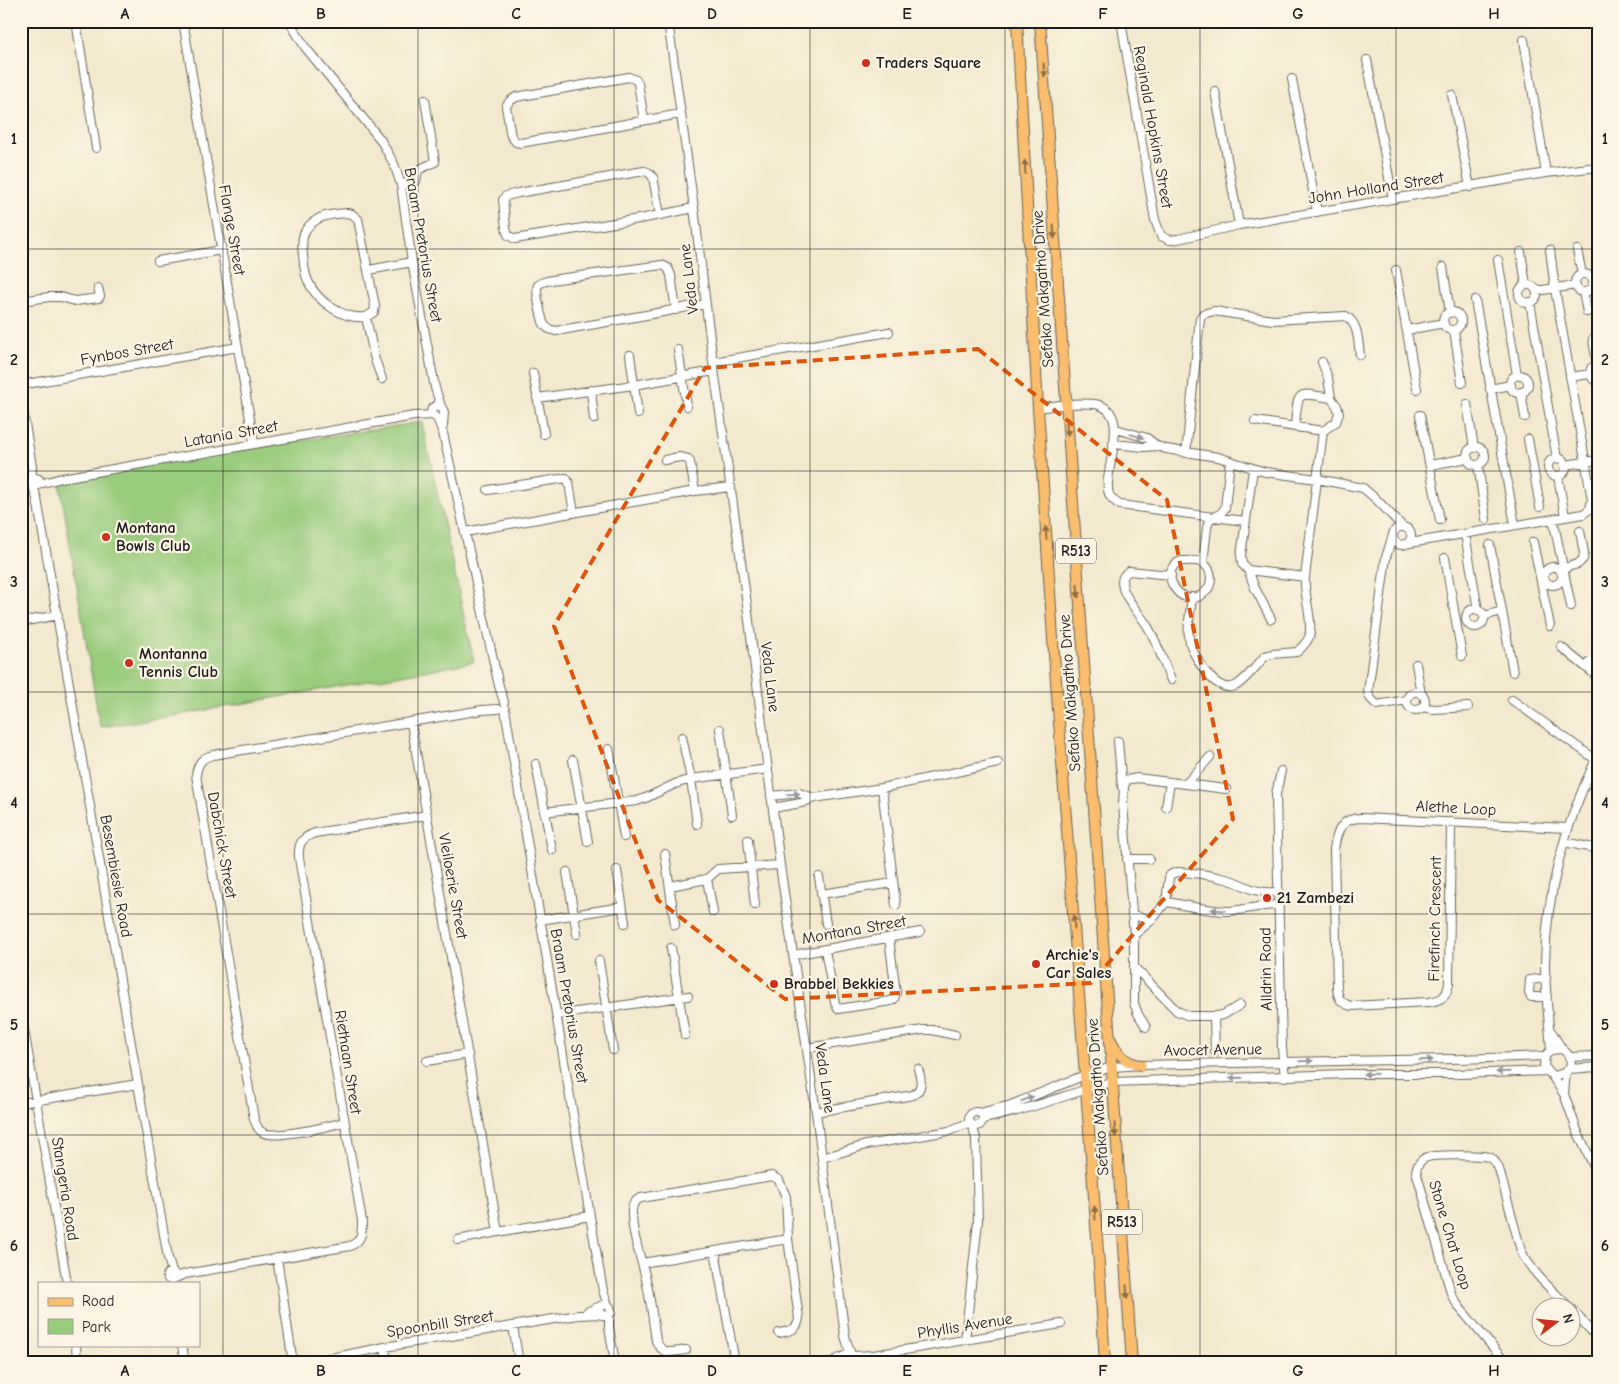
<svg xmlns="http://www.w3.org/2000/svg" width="1619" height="1384" viewBox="0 0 1619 1384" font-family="'Comic Neue',sans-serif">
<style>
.green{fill:#98cb7c;stroke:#5a744c}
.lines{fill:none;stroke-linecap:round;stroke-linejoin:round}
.minor-casing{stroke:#67645a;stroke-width:10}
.major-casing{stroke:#67645a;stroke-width:12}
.minor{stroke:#fff;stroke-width:8}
.major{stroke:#fbbe6e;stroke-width:10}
.oneway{fill:#8c6d45}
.oneway2{fill:#999}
.marked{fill:none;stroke:#de560d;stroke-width:4;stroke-dasharray:10 6;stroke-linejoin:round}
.grid{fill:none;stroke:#1c1c1c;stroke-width:1;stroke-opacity:0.55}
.poi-dot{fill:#c8321e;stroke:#fcf5e5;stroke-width:2}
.labels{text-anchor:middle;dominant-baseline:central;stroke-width:4.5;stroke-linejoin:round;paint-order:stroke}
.shield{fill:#fcf5e5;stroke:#5f5d58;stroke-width:1}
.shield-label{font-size:15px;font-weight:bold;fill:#1c1c1c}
.poi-label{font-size:16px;font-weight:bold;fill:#1c1c1c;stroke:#fcf5e5;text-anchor:start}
.street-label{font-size:16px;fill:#1c1c1c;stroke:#fcf5e5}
.neatline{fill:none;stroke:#1c1c1c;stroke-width:2}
.grid-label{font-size:16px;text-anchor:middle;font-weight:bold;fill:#1c1c1c}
</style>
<rect width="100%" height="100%" fill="#fcf5e5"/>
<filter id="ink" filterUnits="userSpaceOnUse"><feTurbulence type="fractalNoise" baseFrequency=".02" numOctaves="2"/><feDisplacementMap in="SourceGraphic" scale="10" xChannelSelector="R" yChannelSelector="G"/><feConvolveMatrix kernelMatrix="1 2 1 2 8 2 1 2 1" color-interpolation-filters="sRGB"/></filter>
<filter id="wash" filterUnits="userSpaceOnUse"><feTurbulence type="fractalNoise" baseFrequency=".0096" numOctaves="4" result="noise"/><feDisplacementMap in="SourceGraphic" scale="20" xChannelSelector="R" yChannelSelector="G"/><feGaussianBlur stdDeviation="1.12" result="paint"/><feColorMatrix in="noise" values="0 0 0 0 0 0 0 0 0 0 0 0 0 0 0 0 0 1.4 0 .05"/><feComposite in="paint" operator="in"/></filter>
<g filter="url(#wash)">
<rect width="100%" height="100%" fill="#f2e9ce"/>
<path class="green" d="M422,422l52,240 -295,53 -79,12 -41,-249z"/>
</g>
<g filter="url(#ink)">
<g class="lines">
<defs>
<path id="minor" d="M76,21l20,127
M183,21l71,422
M289,21l16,26 75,92 14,25 7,21 11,77 23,126 6,18
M668,21l26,187 19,154 33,235 34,268 36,247 29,224 6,19
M1121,21l34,199 6,16 9,4 8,-1 61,-14 307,-52 52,-6
M1595,21l3,17
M1524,40l22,133
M1367,60l26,139
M1292,79l25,133
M1215,91l24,134
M1452,95l18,92
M644,120l-6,-37 -2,-3 -7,-3 -113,20 -6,4 -4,5 4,25 1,5 5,6 5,1 159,-29
M401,185l15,-4 2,-11 17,-8 -10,-62
M347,213l5,1 6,5 17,87 -1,6 -8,5c-22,3 -49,-15 -58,-36 -4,-8 -4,-18 -5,-26 -2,-17 -1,-27 15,-36 8,-5 20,-5 29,-6z
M660,215l-7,-38 -5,-5 -4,-1 -126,22 -12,3 -3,4 3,28 2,7 7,4 130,-21 49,-10
M1577,250l5,24
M1521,252l5,33
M1498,260l19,115
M158,261l64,-11
M1443,267l7,46
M369,270l43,-8
M1396,270l21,119
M1575 283a9 9 0 1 1 18 0a9 9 0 1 1-18 0Z
M1519 294a9 9 0 1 1 18 0a9 9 0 1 1-18 0Z
M1536,291l40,-6
M1583,292l4,20
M1475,300l40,225
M21,301l28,-4h12l14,4 24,-3 1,-2 -2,-8
M1530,302l27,157
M676,310l-5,-35 -3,-7 -6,-3 -104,14c-6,1 -16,2 -20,6 -3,6 3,30 5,37 2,6 7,8 13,9l107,-19c14,-3 29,-6 43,-8
M1443 321a9 9 0 1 1 18 0a9 9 0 1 1-18 0Z
M366,317l9,43 7,19
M1407,330l37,-7
M1454,330l8,53
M1593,339l4,25
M678,350l9,56
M630,355l8,59
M713,362l176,-30
M1598,364l-7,4 -1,6 3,5 5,2
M533,373l11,61
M1510 384a9 9 0 1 1 18 0a9 9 0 1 1-18 0Z
M1570,377l20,-3
M21,385l217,-38
M1490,389l21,-4
M591,390l3,29
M1521,392l4,25
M537,398l97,-13 80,-14
M21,399l11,68 -1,17 4,3 4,-3v-5l-3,-1 -4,1
M1467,404l7,44
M1038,408c18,-3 39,-6 57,-4 40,7 6,68 14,90 2,5 6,8 11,11l125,16
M432,415l-1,-2 1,-5 6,-3 3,1 3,6 -1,14
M1420,415l20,105
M437,418l6,15 56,253 5,16
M1255,421l68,10
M1295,426c3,-36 1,-34 36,-28
M1116,429l31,9 10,8 9,3 52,8 47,15 52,7 46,9 13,11 27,28
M1528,439l12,68
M1113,444l31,3 13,-1
M1467 456a9 9 0 1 1 18 0a9 9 0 1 1-18 0Z
M1186,453l14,-135 3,-4 11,-3 59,9 73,-4c13,8 12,26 14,39
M1548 467a9 9 0 1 1 18 0a9 9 0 1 1-18 0Z
M665,460l14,-3 9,2 2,3 5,29
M1430,465l38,-7
M1478,465l8,54
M1565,465l33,-5
M1253,469l-12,87 1,8 6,6 7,18 16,31
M1558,476l7,41
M39,484l23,-6 352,-62 18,-1 5,3
M33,486l4,13 131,759 4,14
M488,490l78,-12 3,5 5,30
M1553,519l18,87
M1393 536a9 9 0 1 1 18 0a9 9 0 1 1-18 0Z
M465,532l230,-41 36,-4
M1465,534l13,76
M1393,535l-7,22 -18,135 2,6 7,7 30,-5
M1533,542l17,84
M1404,544l179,-30 7,-5 2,-9 -37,-211 -5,-39
M1490,545l23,127
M1445,558l17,98
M1181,561c6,0 14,-1 19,1 14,5 14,24 3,32 -23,17 -47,-24 -22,-33z
M1203,563l4,-35 2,-8 12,-7 4,-5 5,-47
M1544 576a9 9 0 1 1 18 0a9 9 0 1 1-18 0Z
M1564,568l14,-4 5,-5 1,-6 -4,-22
M1248,570l57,7 18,-146 13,-9 3,-9 -2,-7 -6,-8 -3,-20 -6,-16
M1171,575l-42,-4c-7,4 -8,10 -6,17 3,12 18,27 25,39 10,17 15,35 23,53
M1192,597c-1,13 -5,27 -3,40 1,16 26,58 46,49 9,-4 23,-22 30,-30l7,-2 25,-2c4,-4 10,-9 12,-15 5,-14 -6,-43 -4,-60
M1466 618a9 9 0 1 1 18 0a9 9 0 1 1-18 0Z
M1484,616l18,-5
M21,622l37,-7
M1561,647l37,30
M1590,662l8,7
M1416,664l5,30
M1407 701a9 9 0 1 1 18 0a9 9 0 1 1-18 0Z
M1512,700l83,59
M1422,707l12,2 34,-2
M505,709l85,507 13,75 5,14
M411,723l87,509 92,-16
M720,729l12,86
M682,737l9,42 6,45
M1118,741l4,46
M609,749l15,88
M573,760l15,82
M536,764l16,86
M1281,771l-5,23 6,255 3,28
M1186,784l24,-27
M882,788l14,117
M771,796l28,-3 15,5
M1166,807l4,-25
M773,808l28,-5 13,-5 68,-10 116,-25
M544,812l93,-11 11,-4 27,-13 16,-5 77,-10
M1451,822l-2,161c-2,14 -7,17 -20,19l-78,4c-10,-3 -13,-7 -14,-18l-3,-139c3,-18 7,-31 27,-31l206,10
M748,840l7,65
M1564,842l34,7
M665,854l10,71
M1127,859h22
M617,870l8,53
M567,872l10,62
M819,877l7,47
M707,879l6,33
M670,886l37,-7 11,-10 62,-4
M821,894l72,-11
M1166,902c20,3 42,9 62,9 17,-1 33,-6 50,-6
M1132,915l20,5
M540,920l82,-13
M1134,935l18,-15 14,-18 3,-24 1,-3 6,-3c16,0 34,3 50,7 22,6 26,15 52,13
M671,948l14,87
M825,950l10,53 3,6 53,-8 3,-2 2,-6 -7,-55
M793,955l127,-23
M599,961l14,89
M1134,967l43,44 12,5h28l6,-1 17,-10
M1546,978l-16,2 -1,13 2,4h16
M21,1012l46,271
M556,1015l132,-19
M1214,1017l1,35
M1146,1027l-8,-13 -4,-11v-68l-11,-130 1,-19 3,-6 10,-2 89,11
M1550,1030c4,5 7,12 11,17 2,4 6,5 8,9 7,13 -7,19 -17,20l-8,-10 1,-10 6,-6 11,-1
M807,1048l116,-18h9l23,5
M1551,1050c-2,-29 -6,-58 -6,-87 1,-74 21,-142 53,-208
M1569,1057l29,-1
M1459,1059l86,-3
M427,1061l41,-7
M1569,1069l29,-2
M1459,1074l88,-3
M1552,1076l12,18 14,39 20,42
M1564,1094l2,-22
M21,1103l117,-19
M969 1119a7 7 0 1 1 14 0a7 7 0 1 1-14 0Z
M816,1112l97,-17c11,-6 8,-17 5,-26
M980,1113l31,-8 74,-30 27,-8 29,-2 142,-3 171,-3
M983,1119c45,-8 86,-26 129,-37l236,-8h106
M344,1122c-15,4 -70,18 -82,10 -5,-3 -6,-8 -8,-13l-58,-344c2,-12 5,-17 17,-20l269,-45 16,-1
M822,1158l44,-13 83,-14 14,-6 8,-1
M458,1240l40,-8
M715,1251l20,112
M277,1258l16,105
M642,1263l146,-24
M167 1276a4 4 0 1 1 8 0a4 4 0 1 1-8 0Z
M175,1278l10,-4 165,-28c12,-5 12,-13 12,-25l-63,-363c-1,-14 2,-20 16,-25l112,-18
M1572,1310l26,28
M587,1312l18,-8 5,3 1,6 -3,3 -6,-1 -3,-4 1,-4
M609,1315v12l6,36
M513,1326l6,37
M965,1340l13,-119 -2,-82 -4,-15
M76,1345l1,18
M182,1345l3,18
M385,1347l2,16
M686,1350c-14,2 -23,6 -30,-9 -3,-22 -6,-45 -11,-66 -5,-21 -14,-43 -13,-65 0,-6 4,-10 9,-12l131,-22 7,4 7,17 2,42 11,79c-1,12 -9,13 -20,15
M853,1356l21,-1 187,-31
M306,1363l79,-16 193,-32 23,-1
M829,1363l20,-9 4,2 1,7
M1506,1363l-47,-56 -7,-11 -36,-125c1,-6 3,-10 9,-13 7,-4 56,-3 64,-1 6,2 8,8 10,12l22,82c11,22 30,38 47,55"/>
<path id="major" d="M1017,21l21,387 16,246 46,625 5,84
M1040,21l92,1342
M1111,1040c6,13 15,24 30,25"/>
</defs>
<use href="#minor" class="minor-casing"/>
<use href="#major" class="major-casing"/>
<use href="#minor" class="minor"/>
<use href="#major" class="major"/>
</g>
<defs><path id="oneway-solid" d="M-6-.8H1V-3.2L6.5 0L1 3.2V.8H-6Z" transform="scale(1.25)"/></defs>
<g class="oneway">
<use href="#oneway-solid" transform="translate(1044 70) rotate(86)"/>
<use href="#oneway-solid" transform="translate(1025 167) rotate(-93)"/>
<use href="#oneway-solid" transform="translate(1054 232) rotate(86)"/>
<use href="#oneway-solid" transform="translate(1067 429) rotate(86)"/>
<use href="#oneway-solid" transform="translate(1046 533) rotate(-94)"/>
<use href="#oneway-solid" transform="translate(1078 591) rotate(86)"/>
<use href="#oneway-solid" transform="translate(1074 922) rotate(-94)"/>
<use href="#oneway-solid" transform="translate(1115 1130) rotate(86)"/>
<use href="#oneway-solid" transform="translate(1095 1213) rotate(-94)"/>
<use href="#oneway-solid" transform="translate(1127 1292) rotate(86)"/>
</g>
<g class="oneway2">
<use href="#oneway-solid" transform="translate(1137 436) rotate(16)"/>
<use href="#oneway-solid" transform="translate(793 794) rotate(-4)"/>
<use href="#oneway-solid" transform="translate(1218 910) rotate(-174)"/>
<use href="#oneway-solid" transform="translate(1426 1060) rotate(-1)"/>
<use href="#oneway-solid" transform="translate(1306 1061) rotate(-1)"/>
<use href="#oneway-solid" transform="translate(1503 1072) rotate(178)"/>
<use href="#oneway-solid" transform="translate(1370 1074) rotate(179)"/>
<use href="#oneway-solid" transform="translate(1236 1078) rotate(178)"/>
<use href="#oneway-solid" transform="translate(1027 1099) rotate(-21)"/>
</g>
</g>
<path class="marked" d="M978,349l189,151 66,319 -142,164 -306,16 -127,-99 -104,-274 151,-258z"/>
<path class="grid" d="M223,21v1342M418,21v1342M614,21v1342M810,21v1342M1005,21v1342M1200,21v1342M1396,21v1342M21,249h1577M21,471h1577M21,692h1577M21,914h1577M21,1135h1577"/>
<g class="poi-dot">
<circle cx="866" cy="63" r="5"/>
<circle cx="106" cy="537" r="5"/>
<circle cx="129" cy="663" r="5"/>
<circle cx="1267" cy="898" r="5"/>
<circle cx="1036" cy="964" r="5"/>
<circle cx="774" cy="984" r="5"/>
</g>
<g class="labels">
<g class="shield">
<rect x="1056" y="538.5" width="40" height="25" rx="4"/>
<rect x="1102" y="1209.5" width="40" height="25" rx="4"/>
</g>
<g class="shield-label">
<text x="1076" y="551">R513</text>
<text x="1122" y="1222">R513</text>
</g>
<g class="poi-label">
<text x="876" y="63">Traders Square</text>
<text x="116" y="528">Montana<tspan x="116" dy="18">Bowls Club</tspan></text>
<text x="139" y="654">Montanna<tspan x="139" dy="18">Tennis Club</tspan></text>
<text x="1277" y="898">21 Zambezi</text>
<text x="1046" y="955">Archie's<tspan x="1046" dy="18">Car Sales</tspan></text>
<text x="784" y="984">Brabbel Bekkies</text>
</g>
<g class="street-label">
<text transform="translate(1153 127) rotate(80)">Reginald Hopkins Street</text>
<text transform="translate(1376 188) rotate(-9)">John Holland Street</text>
<text transform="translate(232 230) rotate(80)">Flange Street</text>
<text transform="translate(423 245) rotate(80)">Braam Pretorius Street</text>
<text transform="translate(689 279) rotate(-97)">Veda Lane</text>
<text transform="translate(1043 289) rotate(-94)">Sefako Makgatho Drive</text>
<text transform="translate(127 352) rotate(-10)">Fynbos Street</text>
<text transform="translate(231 434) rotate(-10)">Latania Street</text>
<text transform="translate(770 677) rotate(83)">Veda Lane</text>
<text transform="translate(1070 693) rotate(-94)">Sefako Makgatho Drive</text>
<text transform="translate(1456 808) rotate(3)">Alethe Loop</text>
<text transform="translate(222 845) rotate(80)">Dabchick Street</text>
<text transform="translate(116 876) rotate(80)">Besembiesie Road</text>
<text transform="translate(453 886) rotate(80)">Vleiloerie Street</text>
<text transform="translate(1435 919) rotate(-89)">Firefinch Crescent</text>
<text transform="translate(854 930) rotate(-10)">Montana Street</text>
<text transform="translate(1266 969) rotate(-91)">Alldrin Road</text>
<text transform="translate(569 1006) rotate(80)">Braam Pretorius Street</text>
<text transform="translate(1213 1050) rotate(-1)">Avocet Avenue</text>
<text transform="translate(348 1062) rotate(81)">Riethaan Street</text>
<text transform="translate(825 1078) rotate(82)">Veda Lane</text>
<text transform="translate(1098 1097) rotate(-94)">Sefako Makgatho Drive</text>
<text transform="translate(65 1189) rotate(81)">Stangeria Road</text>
<text transform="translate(1450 1235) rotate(73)">Stone Chat Loop</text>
<text transform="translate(440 1324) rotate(-9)">Spoonbill Street</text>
<text transform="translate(965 1326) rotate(-9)">Phyllis Avenue</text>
</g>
</g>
<rect width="1619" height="1384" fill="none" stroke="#fcf5e5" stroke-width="55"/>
<rect x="38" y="1282" width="162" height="65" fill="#fcf5e5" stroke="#a29e95"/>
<rect x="48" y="1298" width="25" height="8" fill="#fbbe6e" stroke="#a29e95"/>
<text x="82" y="1306" font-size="15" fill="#1c1c1c">Road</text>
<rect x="48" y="1319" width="25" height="15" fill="#98cb7c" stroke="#a29e95"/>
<text x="82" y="1332" font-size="15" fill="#1c1c1c">Park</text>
<g transform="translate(1556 1322) rotate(74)"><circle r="24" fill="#fcf5e5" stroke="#a29e95"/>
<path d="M0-4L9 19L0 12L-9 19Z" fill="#c8321e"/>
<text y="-8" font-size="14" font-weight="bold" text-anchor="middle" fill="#1c1c1c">N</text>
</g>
<rect x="28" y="28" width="1564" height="1328" class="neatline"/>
<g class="grid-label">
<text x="125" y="19">A</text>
<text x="321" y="19">B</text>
<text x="516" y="19">C</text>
<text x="712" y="19">D</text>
<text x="907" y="19">E</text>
<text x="1103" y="19">F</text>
<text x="1298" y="19">G</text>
<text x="1494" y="19">H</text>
<text x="14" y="144">1</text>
<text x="1605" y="144">1</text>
<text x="14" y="365">2</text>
<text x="1605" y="365">2</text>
<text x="14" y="587">3</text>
<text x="1605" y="587">3</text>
<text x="14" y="808">4</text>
<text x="1605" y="808">4</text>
<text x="14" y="1030">5</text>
<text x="1605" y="1030">5</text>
<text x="14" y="1251">6</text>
<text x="1605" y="1251">6</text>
<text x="125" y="1376">A</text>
<text x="321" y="1376">B</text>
<text x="516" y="1376">C</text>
<text x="712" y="1376">D</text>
<text x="907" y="1376">E</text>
<text x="1103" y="1376">F</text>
<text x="1298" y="1376">G</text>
<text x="1494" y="1376">H</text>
</g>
</svg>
